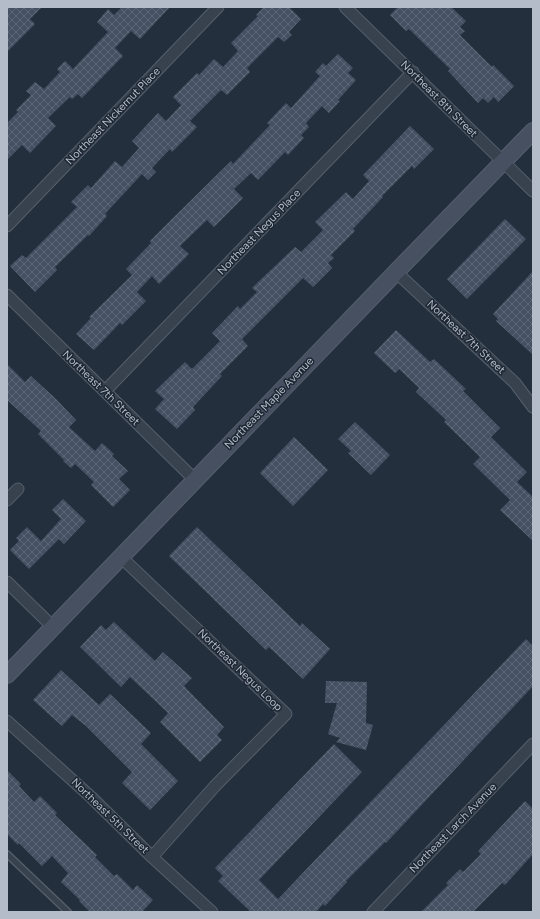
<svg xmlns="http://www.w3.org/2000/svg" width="540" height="919" viewBox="0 0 540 919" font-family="Figtree,sans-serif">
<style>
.building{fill:url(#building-cross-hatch)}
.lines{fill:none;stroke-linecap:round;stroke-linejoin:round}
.lane-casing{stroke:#565f6c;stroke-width:8}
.street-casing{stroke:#565f6c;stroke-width:13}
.secondary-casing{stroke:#565f6c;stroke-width:18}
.lane{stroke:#38414e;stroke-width:5.5}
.street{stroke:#38414e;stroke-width:11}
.secondary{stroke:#465061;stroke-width:16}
.labels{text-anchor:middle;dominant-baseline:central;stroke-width:3;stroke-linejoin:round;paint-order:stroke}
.street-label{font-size:11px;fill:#b4bcc9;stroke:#1d2633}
</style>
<defs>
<pattern id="building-cross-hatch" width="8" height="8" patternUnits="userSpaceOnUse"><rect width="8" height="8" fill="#455162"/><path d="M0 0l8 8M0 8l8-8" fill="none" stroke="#5d6877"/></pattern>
</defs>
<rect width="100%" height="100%" fill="#242f3e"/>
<path class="building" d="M7,7h35l-12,12 5,5 -28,28z
M122,7h48l-30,32 -9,-8 -16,17 8,8 -41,42 -4,-4 -6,5 -2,-2 -22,21 8,8 -26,27 -8,-8 -15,15v-37l11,-11 -2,-2 15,-15 -5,-4 9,-9 9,7 16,-17 -3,-3 8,-8 8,8 35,-37 -11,-10 11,-13 6,6z
M264,7h25l12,12 -12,13 3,3 -8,7 -6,-5 -31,31 3,4 -23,23 -6,-5 -31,31 7,6 -25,25 -2,-3 -18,19 4,4 -8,8 -6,-6 -37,40 2,2 -18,20 -1,-1 -33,32 2,3 -22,22 -25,-26 12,-11 4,3 51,-51 -6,-5 17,-17 3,3 24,-27 7,6 17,-19 -7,-7 26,-28 8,8 15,-16 -8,-8 24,-24 2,2 15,-16 9,8 15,-16 -7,-8 27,-27 -2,-1z
M398,7h53l15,14 -6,6 5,4 -5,4 32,32 1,-2 21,21 -16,16 -4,-5 -6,6 -5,-5 -5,5 -30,-32 2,-2 -41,-40 -3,2 -16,-16z
M338,54l15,14 -5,5 8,7 -18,20 2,1 -11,12 -7,-7 -16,17 3,4 -8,8 3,3 -16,17 -3,-3 -27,28 -7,-7 -17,16 9,9 -29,29 -7,-7 -27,26 9,8 -30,30 -7,-8 -15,16 9,9 -24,24 -2,-2 -26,27 -18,-16 15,-16 -2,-1 43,-42 -6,-6 25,-26 -1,-2 24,-24 57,-56 2,3 37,-39 -3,-2 19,-20 5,5 29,-32 -5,-4 8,-9 3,3z
M410,126l24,23 -20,20 -2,-3 -30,30 1,1 -30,32 2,2 -24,24 3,3 -6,5 4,5 -19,19 -10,-9 -61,61 6,7 -28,28 2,2 -29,31 2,3 -18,19 -22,-20 9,-10 -9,-8 30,-29 7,7 28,-28 -8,-8 26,-27 2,3 17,-17 -5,-4 43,-41 6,5 22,-22 -8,-8 31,-30 7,7 16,-18 -6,-6z
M505,219l21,20 -59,60 -20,-20z
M533,271v84l-37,-34 2,-2 -5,-5z
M396,330l34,32 4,-3 32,30 -3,2 37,37 -9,9 36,35 -10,10 16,15v44l-33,-31 10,-10 -37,-36 7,-7 -36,-35 2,-2 -30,-28 3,-4 -20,-19 -4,4 -21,-20z
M7,364l18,18 6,-6 24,22 21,22 -7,7 26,24 7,-8 12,11 -2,2 16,15 -9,8 11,11 -17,17 -22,-22 3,-3 -19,-18 -4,4 -8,-7 1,-1 -26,-26 3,-3 -34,-31z
M355,422l35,33 -19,20 -23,-22 3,-2 -13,-12z
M294,437l34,33 -35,36 -33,-33z
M63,499l23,22 -22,23 -5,-5 -30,30 -19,-19 9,-9 -3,-3 11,-11 14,14 20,-22 -9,-9z
M197,527l103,99 2,-3 28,26 -27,30 -34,-32 -3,3 -97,-94z
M114,622l41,39 8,-9 29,26 -8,8 40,41 -7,8 5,5 -22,22 -40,-40 8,-9 -38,-36 -9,10 -41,-40 21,-22 5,5z
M526,639l7,7v40l-147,157 -1,-1 -39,39 1,1 -22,24 -2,-2 -7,8h-65l-33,-31 5,-5 -8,-8 119,-124 28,28 -103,108 19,19z
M61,670l38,35 11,-11 41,39 -10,11 37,37 -28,29 -28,-27 10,-11 -46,-46 -14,-11 -10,11 -29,-26z
M326,681l41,1 -1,41 7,2 -7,25 -30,-8 4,-4 -12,-4 9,-31h-12z
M7,770l14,14 -2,2 15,16 6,-6 17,17 -2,2 42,40 -2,2 19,19 3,-2 16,16 4,-5 16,15 -11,12h-52l-11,-11 1,-1 -19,-18 7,-9 -16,-17 -10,10 -23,-23 -1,2 -11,-11z
M525,801l8,8v45l-28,31 -3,-2 -29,29h-52l27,-27 -2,-2 14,-14 3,3 18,-18 -3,-3z"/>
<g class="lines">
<defs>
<path id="lane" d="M7,854l61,58"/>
<path id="street" d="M345,7l188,184
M7,226l211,-219
M396,272l119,111 18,24
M7,295l188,185
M105,391l308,-319
M7,500l11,-11
M121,557l165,157 -71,72 -63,71
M7,582l46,45
M7,721l84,76 61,60 60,55
M373,912l160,-168"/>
<path id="secondary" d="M7,675l389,-403 137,-141"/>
</defs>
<use href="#lane" class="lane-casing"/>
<use href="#street" class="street-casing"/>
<use href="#secondary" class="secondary-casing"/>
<use href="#lane" class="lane"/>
<use href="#street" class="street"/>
<use href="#secondary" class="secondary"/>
</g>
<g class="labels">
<g class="street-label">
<text transform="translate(439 99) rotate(45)">Northeast 8th Street</text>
<text transform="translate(113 116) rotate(-46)">Northeast Nickernut Place</text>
<text transform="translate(259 232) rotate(-46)">Northeast Negus Place</text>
<text transform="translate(466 337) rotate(43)">Northeast 7th Street</text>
<text transform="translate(101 388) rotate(44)">Northeast 7th Street</text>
<text transform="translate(269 403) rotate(-46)">Northeast Maple Avenue</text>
<text transform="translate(240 670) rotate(44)">Northeast Negus Loop</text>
<text transform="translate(110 816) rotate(44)">Northeast 5th Street</text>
<text transform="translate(453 828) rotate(-46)">Northeast Larch Avenue</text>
</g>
</g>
<rect width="540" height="919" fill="none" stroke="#b4bcc9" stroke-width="16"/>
</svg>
